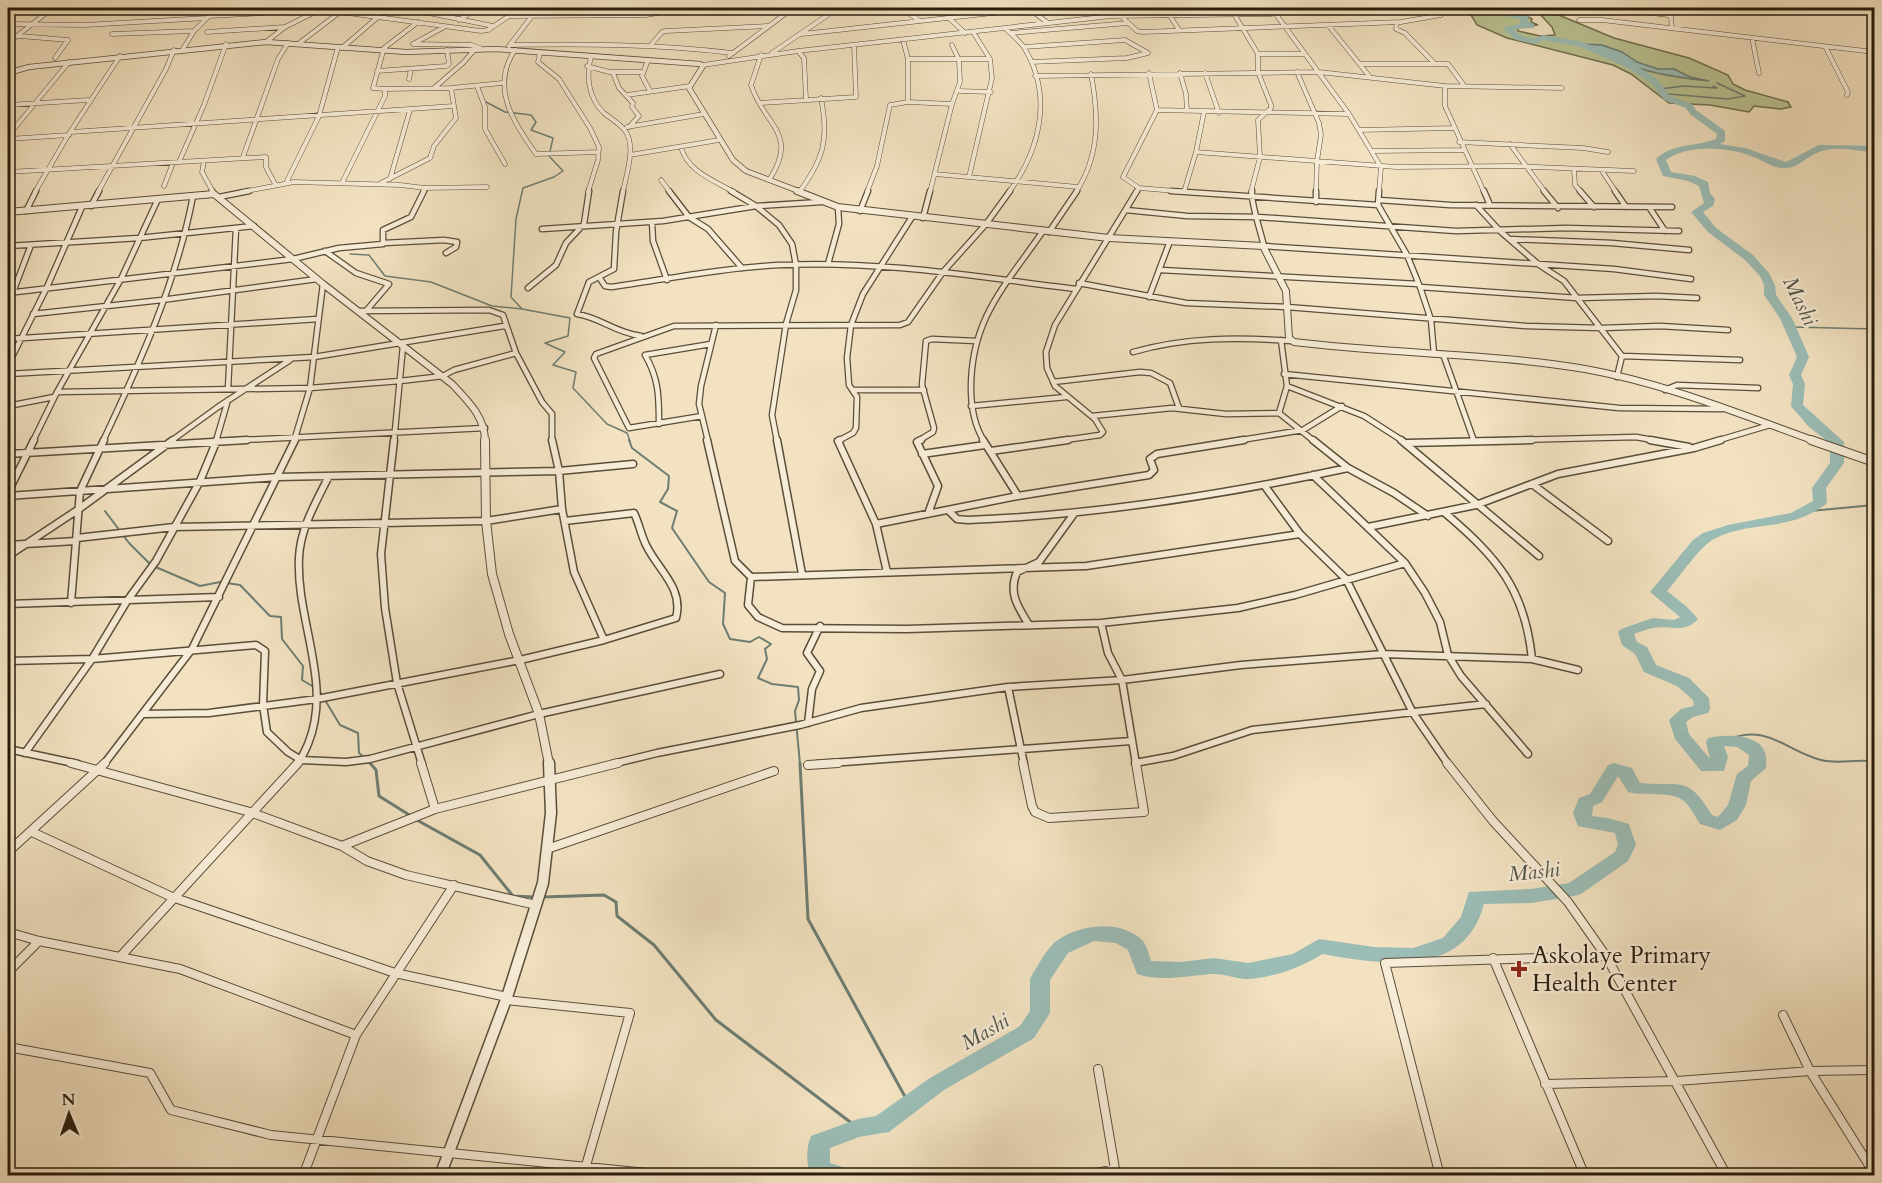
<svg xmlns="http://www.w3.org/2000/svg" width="1882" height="1183" viewBox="0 0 1882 1183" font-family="Cardo,serif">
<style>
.green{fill:#bac393;stroke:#707050;stroke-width:1.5}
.water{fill:#9bbdb6;stroke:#6d7d72;stroke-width:1.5}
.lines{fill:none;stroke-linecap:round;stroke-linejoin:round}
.stream-far2{stroke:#6d7d72;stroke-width:1.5}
.stream-far1{stroke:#6d7d72;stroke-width:2}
.stream{stroke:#6d7d72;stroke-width:3}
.river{fill:#9bbdb6;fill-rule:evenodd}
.minor-far3-casing{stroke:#5a4e3a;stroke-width:5}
.minor-far2-casing{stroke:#5a4e3a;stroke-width:7}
.minor-far1-casing{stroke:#5a4e3a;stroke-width:9}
.minor-casing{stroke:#5a4e3a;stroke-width:10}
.tertiary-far3-casing{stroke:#5a4e3a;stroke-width:6}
.tertiary-far2-casing{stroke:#5a4e3a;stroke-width:8}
.tertiary-far1-casing{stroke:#5a4e3a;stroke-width:10}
.tertiary-casing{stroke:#5a4e3a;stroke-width:13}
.minor-far3{stroke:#f7ecd7;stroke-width:4}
.minor-far2{stroke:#f7ecd7;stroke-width:4.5}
.minor-far1{stroke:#f7ecd7;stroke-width:6}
.minor{stroke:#f7ecd7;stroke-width:8}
.tertiary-far3{stroke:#f7ecd7;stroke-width:4.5}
.tertiary-far2{stroke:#f7ecd7;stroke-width:6}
.tertiary-far1{stroke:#f7ecd7;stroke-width:8}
.tertiary{stroke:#f7ecd7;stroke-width:10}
.poi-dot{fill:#8f2418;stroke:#f7ecd7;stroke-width:2}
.labels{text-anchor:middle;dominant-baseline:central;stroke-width:4.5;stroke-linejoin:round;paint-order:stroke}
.water-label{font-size:21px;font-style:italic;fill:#505448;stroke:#f7ecd7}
.near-poi-label{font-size:24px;fill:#271c0d;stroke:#f7ecd7;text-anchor:start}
</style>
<rect width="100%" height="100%" fill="#f2e2c1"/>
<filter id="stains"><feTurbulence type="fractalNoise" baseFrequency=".00333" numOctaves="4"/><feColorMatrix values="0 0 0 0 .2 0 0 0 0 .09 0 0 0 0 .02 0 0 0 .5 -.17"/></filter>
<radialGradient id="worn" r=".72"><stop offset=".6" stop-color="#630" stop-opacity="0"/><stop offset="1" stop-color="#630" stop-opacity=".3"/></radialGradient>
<path class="green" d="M1470,8c20,0 45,0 62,11l-1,3 7,3 -20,2v4l22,5 15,-1 -3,-8 -17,-18 7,-1 72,30 75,20 39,17 5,9 12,6 43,12 3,5 -10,2 -27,-3 -5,6 -39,-7 -41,-2 -38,-29 -18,-9 -106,-27 -30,-13 -6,-10z"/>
<path class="water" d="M1583,44l19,1 20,7 15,10 21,7h16l16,8 19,4c-29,-3 -66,-8 -92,-21 -11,-5 -22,-11 -34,-16z"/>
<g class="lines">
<path class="stream-far2" d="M1661,89l22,-3 34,2 -4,-2
M1668,94l60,5 17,-3 -28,-13
M486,102l19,10 26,3 5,7 -5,8 22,8 -4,18 14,15 -9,6 -31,11 -7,31 -5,78 11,12 48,9 -2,18 -23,7 20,9 -12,13 23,7 -3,16 34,36 20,9 3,8
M350,254l19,1 16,21 46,6 61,24 30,3
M1792,327l82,2"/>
<path class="stream-far1" d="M629,440l3,8 37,28 -1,13 -8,13 17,9 -5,17 37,54 16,11 -2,31 7,15 20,3 9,-5 12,7 -6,5 2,10 -9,19 14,6 26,3 1,13 -4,11 5,53
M105,511l24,32 22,22 49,21 20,-4 20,3 30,31 11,1 1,22 21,27 -1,14 12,7
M1810,511l64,-6
M319,690l21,35 18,8 1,20 5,4
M1727,740c41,-17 57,10 94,20 15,4 31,0 47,1l2,3
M368,761l3,3"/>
<path class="stream" d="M370,763l6,7 3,26 32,20
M800,763l8,156 101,185
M1869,763l5,9
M415,819l65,36 33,41 21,1
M543,897l61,-2 12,7 1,14 37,29 62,75 142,108"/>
<path class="river" d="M1487,8h9l33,7 -1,6 6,3v4l-21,1 9,7 12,3 9,-4 40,7 49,21 25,16 13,17 22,8 4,6 29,21v10l-5,3 25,4 41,14 33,-17 55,1v6c-17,-1 -40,-7 -55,0 -12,4 -19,15 -33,16 -13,1 -23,-8 -35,-12 -25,-9 -62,-12 -85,4l5,12 24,4 13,6 2,11 5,6 -2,7 -10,6 13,16 37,27 16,18 6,12 1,10 16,23 17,39 -8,18 4,9 -2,21 41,37v21l-18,25 1,14 -2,3c-39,28 -76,15 -111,34 -15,8 -34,38 -47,52l20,16 11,12c-13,15 -29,6 -45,9 -6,1 -13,4 -19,6l3,8 10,5 9,18 33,13 20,20 1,11 -2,4 -15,4 -7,5 3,12 21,25 -4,-17 2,-4c15,-4 52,-5 57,15 2,4 1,11 1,15l-15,13 -5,24 -9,15 -17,10 -20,-6c-4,-6 -8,-14 -13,-20 -12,-15 -41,-7 -59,-12l-10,-16 -16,26 -9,4 -1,10 15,2 22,6 7,21 -8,16 -47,33 -7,2 -43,7 -47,1c-20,76 -103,60 -162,50 -19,13 -50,24 -74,25 -12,0 -25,-6 -37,-5 -24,2 -51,8 -74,0l-9,-24 -12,-7 -22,-2 -26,12 -18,27v33l-16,25 -90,52 -55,42 -30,5 -29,11v15l19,6 3,7h-41c-5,-11 -5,-29 0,-40l47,-17 18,-3 54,-38 90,-52 10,-15v-32l3,-6c6,-9 13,-23 21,-30 23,-19 66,-24 88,-3 5,5 7,15 9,21l30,1 33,-4 34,5 45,-9 26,-15 55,8 39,1 30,-10 18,-21 8,-25 62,-3 38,-6 46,-31 3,-7 -3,-12 -37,-7 -5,-13 6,-15 11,-4 18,-29 6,-2 18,5 8,15c42,4 47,-9 72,32l6,2 10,-12 9,-31 11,-8 1,-11 -12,-8 -13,-1 4,11 -4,14h-23l-26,-32 -6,-19 12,-11 13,-3 -1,-6 -16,-14 -33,-14 -9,-18 -13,-9 -4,-13 3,-3 32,-11 21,2 6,-3 -30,-25 43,-52 10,-7 25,-8 63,-12 22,-12 -1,-13 18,-25v-20l-21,-16 -18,-21 2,-22 -4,-9 8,-18 -17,-39 -16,-23v-10l-4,-9 -15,-16 -37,-28 -17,-20 13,-9 -5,-17 -11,-5 -25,-5 -7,-17c16,-16 40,-12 60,-20l1,-5 -27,-20 -4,-6 -22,-8 -13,-17 -25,-16 -45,-20 -37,-7 -9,4 -19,-4 -13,-12 17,-4 1,-5 -26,-5z"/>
<defs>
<path id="minor-far3" d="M404,8l89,18
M489,8l26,3
M901,8l19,13
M1028,8l20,15
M1097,8l14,8
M1165,8l14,22
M1612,8l56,7 3,2 1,11
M8,9l112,2 63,-3
M318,9l163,22 7,-1 33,-22
M1275,13l74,101 32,53 -2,25
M1234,14l24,40v18l13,33v3l-13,12 2,37 -9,35
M209,16l55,-3 13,-5
M509,16l137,-1 35,-6 109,1
M1121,16l16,15 6,1 258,-10 40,-7
M949,18l16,15
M459,20l8,-5 1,-7
M1579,20h23l272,32
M1397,22l-1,7 9,4 30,31
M8,24l77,1 122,-7
M1328,25l42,52
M1006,29c6,6 15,13 19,20 28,48 15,101 -16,143
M207,32l78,-5
M1011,33l117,-10
M112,34l82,-3
M802,34l228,-25
M8,35l60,5 -13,18
M1752,38l7,35
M903,40l5,19v43
M266,42l19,-15 32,-16v-3
M8,43l42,-33
M298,44l42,-32
M413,44l31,-17
M414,44l57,1 9,3
M510,45c75,-1 148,-1 222,8
M651,45l11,-13 4,-1 101,-5
M509,46l23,-30
M1024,47l101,-7 23,13 -21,5 -96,4
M342,48l36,-31
M1826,48l22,44 -1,3
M183,49l11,-18 23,-23
M515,50c-25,37 -2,72 21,104l63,-2
M798,51l6,7 2,41
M540,53l-2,9 21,17 31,49 9,19 -1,13 -10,32
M772,53l66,-45
M1258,54h46
M761,55l-10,30c13,41 49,48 18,95
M591,56c-5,20 -3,42 13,57 7,6 17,11 22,19 10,16 0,43 -3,60
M729,56l64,-48
M908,59h82
M648,60l-6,16 8,15
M1361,64h87l15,20
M703,65l95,-14 313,-35 161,-2 8,-6
M587,66l26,7 6,15 14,15 -1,4 7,9 -10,11
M377,71l69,-5 3,-2 -2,-14
M612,72h29
M1297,72l22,51 2,12 -4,26 -1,31
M1149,73l8,37 -34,67 16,11 49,4
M1180,73l6,21 1,17
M1205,73l14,40
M1035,76l284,-4 126,14 117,2
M409,79l2,-10
M477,86l8,21v22l20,35
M1445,86v20l39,86
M434,88l29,-25 13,-15
M385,89l66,-1 51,-5
M960,91l31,1
M627,95l63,-9
M760,103l96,-6 -2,-52
M8,105l80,-5
M1157,110l192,4
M627,127l77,-13
M1359,130l95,-2
M71,132l383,-26
M8,136l61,-74
M8,139l61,-4
M1459,142l124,6 25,4
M1510,144l35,48
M681,147c6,24 32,33 53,45
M1373,151l90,-1
M1196,152l200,15 116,-1 122,5
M630,155l89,-15
M243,157l35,-98 10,-16
M204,161l-2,11 11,20
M179,162l25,-57 22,-61
M1574,170l1,15 6,7
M1602,171l14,21
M8,172l258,-15v10l9,17
M935,174l143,13
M969,177l23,-99 -2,-19 -17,-27
M390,179l20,-69
M661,180l9,12
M286,183l33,-67 19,-69
M342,183l43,-87v-7l-12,-1 11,-40 34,-26
M381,183l49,-25 4,-12 22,-28 -5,-30
M164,186l9,-23
M800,191c24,-33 29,-52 21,-93
M35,192l35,-60 50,-76
M98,192l68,-123 8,-19
M242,192l52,-10 106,3 25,3 62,-1
M423,192l2,-4
M867,192l10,-26 13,-61 18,-3 44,2
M930,192l22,-88 8,-22 -1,-22 -7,-15
M1076,192c24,-37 23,-76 15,-118
M1136,192l3,-4
M1184,192l12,-40 8,-40"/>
<path id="minor-far2" d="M212,191l2,3
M623,191l-7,41 -2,37 -25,13 -12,32c25,4 36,18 64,22
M669,191l20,26 19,12 34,39
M731,191l25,15 23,19 13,19 4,21v25l-10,34 -14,91 5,26
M1171,191l207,14
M1252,191c-2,9 9,42 12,55l350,23 77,10
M1379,191l-1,14 29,50 13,32 11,33 3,34
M1484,191l6,14
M1544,191l14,17
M1580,191l14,16
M1615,191l11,16
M219,197l30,-6
M1379,200l71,5 222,2
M1316,202v-11
M1476,205l24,26 38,33 26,17 58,75 -5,21
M91,206l8,-15
M1649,207l16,24
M1126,210l61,6 71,1 198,14 110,-3 113,3
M26,211l10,-20
M860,211l8,-20
M923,218l7,-27
M652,222l1,19 14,39
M542,229l121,-8 93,-15 65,-4
M1049,232l28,-41
M1509,239l103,4 77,7
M384,243l60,-3 13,2 -1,5 -10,6
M8,246l131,-8 115,-12
M325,251l31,22 33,11 -23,27
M828,264l11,-40 -1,-17
M1161,270l257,14
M599,277l6,9 6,1c56,-8 112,-19 168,-22 100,-5 199,12 297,24
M1079,283l107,20 101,4 239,19 76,2 58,-2 68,4
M1420,287l157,11 79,-2 41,2
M528,288l28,-23 10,-22 18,-19 5,-33
M13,292l18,-47
M8,293l285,-34 46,-11 44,-4v-14l28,-13 13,-26
M1149,297l21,-56
M359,311l130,-1 14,5 4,12
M33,314l129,-14 155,-21
M8,339l310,-20
M1133,352c53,-15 104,-15 158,-11
M1443,354l31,87
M1622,356l118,4
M8,365l39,-78 35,-80
M8,374l306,-17 190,-31 3,1 9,26 26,49 10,12v27
M1284,374l335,34 103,1
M1053,382l87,-10 11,1 19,10 9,25
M1287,386l77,30 39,25
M228,389l8,-161
M854,390h70
M1665,390l12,-5 81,3
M57,392l253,-4 90,-7 43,-5 11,-6 62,-17
M8,406l46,-9
M971,406l95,-9
M1279,413l8,-27 -6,-46
M702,416l-73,12 -35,-70 2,-4 78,-28 226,-1 8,-3 35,-50 43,-48 24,-33
M1092,416l80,-8 54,6 53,-1 35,28
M659,424c0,-26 0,-46 -14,-69l66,-11
M33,441l24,-49 64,-113 37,-80
M103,441c37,-78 74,-160 90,-245
M171,441l47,-34 72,-47
M216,441l12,-41
M222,441l263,-13
M294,441l16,-53 13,-104
M394,441l9,-95
M708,441l-9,-37 2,-18 15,-61
M838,441l15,-8 3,-5 1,-31 -8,-12 -2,-27 4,-33 12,-31 49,-77
M918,441l15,-9 1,-4 -12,-43 4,-44 6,-2 44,2
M984,441c-10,-16 -13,-35 -13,-53 0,-70 35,-103 72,-157
M1058,441l42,-6 3,-3 -8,-13 -40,-33 -8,-18 -1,-16 9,-27 82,-134
M1235,441l68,-11 39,-24
M1475,441l161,-4 22,4
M1716,441l54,-16"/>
<path id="minor-far1" d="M394,440l-13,114 4,54 12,75 25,81
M552,440l7,31 74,-7
M707,440l28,121 16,16 335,-11 214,-32
M777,440l25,134
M840,440l-2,1 38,83 11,48
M921,440l-4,2 21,44 -10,28
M983,440l35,56
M1313,440l35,28 46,25 34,23
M1401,440l138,116
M1650,440l39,7
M1407,443l125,-3
M991,451l77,-11
M8,454l239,-14
M922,454l63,-9
M1313,475l92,88 20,30 15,29 8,33 13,21 67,78
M1532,484l76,57
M1264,485l36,49 46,45 67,134 35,51
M8,492l26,-52
M8,496l270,-19 281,-6 3,38 12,63 30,68
M948,510l9,9 11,1c129,-5 254,-25 380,-52
M1445,513c52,44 80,76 87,146
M876,524l142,-28 131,-21 5,-5 -4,-11 7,-5 87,-14
M1368,527l108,-22 82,-31 136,-26 27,-8
M77,538l97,-11 312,-6 76,-12
M8,545l68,-4
M8,556l71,-47 94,-69
M751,577l-3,28 10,12 24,11 125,1 194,-6 137,-15 57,-13 110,-32
M71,603l9,-112 24,-51
M8,604l211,-7
M1101,623l7,30 14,27 14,84
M1029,625c-11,-18 -21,-32 -12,-53l22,-10 34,-47
M8,661l84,-2 164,-14 9,6 -2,54 4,27 21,20 13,8 45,2 24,-3 169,-45 181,-40
M1008,687l16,77
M143,714l66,-1 108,-14 203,-39 84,-20 72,-22c8,-30 -18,-48 -30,-73 -5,-10 -7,-22 -12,-32l-69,8
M808,723l4,-34 8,-18 -13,-18 13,-27
M8,749l70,15
M25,753l67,-94 35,-58 29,-40 44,-80 17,-41
M1135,763l38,-7 79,-26 234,-26
M104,764l88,-115 103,-209
M297,764c5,-6 8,-13 11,-20 25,-61 -12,-123 -9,-186 1,-29 17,-56 30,-82
M612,764l45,-11 143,-28 61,-17 147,-21 114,-7 119,-15 142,-11 149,5 46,11
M817,764l314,-23"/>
<path id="minor" d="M71,763l179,49 92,34 25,15 39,14 130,30
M421,763l14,46
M1023,763l9,43 3,6 14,6 95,-6 -8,-49
M808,765l30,-2
M32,832l140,65 223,76 112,24
M342,846l93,-37 183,-46
M547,849l227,-78
M8,852l97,-89
M8,932l31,9 141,28 176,66
M1606,956l121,220
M120,957l178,-194
M1493,958l92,218
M8,972l31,-31
M506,1000l124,13 -47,163
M1783,1015l27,56 64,102
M8,1047l142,26 21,37 100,25 406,41
M1545,1084l132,-3 133,-10 64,-1
M8,1174l4,2
M303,1176l53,-141 98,-150
M1084,1176l31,-7 -17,-100
M1440,1176l-55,-213 221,-7 -38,-54 -75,-81 -46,-58"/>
<path id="tertiary-far3" d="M8,80l7,-9 14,-4 237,-25 140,10 90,-3 204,15 3,2 -14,22 44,72 13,11 55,21"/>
<path id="tertiary-far2" d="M797,191l41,16 271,31 154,8 23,45 3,47 5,4c97,12 195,11 291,27 79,14 155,45 230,72
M8,212l206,-18 109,90 129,100c16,17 33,33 33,57"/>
<path id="tertiary-far1" d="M485,440l1,81 6,53 17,60 30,80 10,50
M1811,440l63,22"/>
<path id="tertiary" d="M440,1176l67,-179 36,-114 8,-70 -2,-50"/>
</defs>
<use href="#minor-far3" class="minor-far3-casing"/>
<use href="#minor-far2" class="minor-far2-casing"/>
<use href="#minor-far1" class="minor-far1-casing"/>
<use href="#minor" class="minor-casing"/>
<use href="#tertiary-far3" class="tertiary-far3-casing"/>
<use href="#tertiary-far2" class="tertiary-far2-casing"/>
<use href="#tertiary-far1" class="tertiary-far1-casing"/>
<use href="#tertiary" class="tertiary-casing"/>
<use href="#minor-far3" class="minor-far3"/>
<use href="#minor-far2" class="minor-far2"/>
<use href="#minor-far1" class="minor-far1"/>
<use href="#minor" class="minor"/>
<use href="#tertiary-far3" class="tertiary-far3"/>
<use href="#tertiary-far2" class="tertiary-far2"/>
<use href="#tertiary-far1" class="tertiary-far1"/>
<use href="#tertiary" class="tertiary"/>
</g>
<path class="poi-dot" d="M1516 960h6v6h6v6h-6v6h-6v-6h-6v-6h6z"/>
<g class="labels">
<g class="water-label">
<text transform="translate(1800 301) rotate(64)">Mashi</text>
<text transform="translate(1534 872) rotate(-6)">Mashi</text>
<text transform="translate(985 1032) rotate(-30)">Mashi</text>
</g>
<g class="near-poi-label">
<text x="1532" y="955">Askolaye Primary<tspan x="1532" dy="28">Health Center</tspan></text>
</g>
</g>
<rect width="1882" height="1183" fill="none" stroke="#f2e2c1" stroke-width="30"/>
<rect x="9" y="9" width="1864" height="1165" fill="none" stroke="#271c0d" stroke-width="3"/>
<rect x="15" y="15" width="1852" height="1153" fill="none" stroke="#271c0d" stroke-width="1.5"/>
<g transform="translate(69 1114) rotate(358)" stroke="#f7ecd7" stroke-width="4.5" paint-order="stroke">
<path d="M0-4.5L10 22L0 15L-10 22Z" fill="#271c0d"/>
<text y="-9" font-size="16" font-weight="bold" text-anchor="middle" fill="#271c0d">N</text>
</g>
<rect width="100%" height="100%" filter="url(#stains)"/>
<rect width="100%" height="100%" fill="url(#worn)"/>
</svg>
